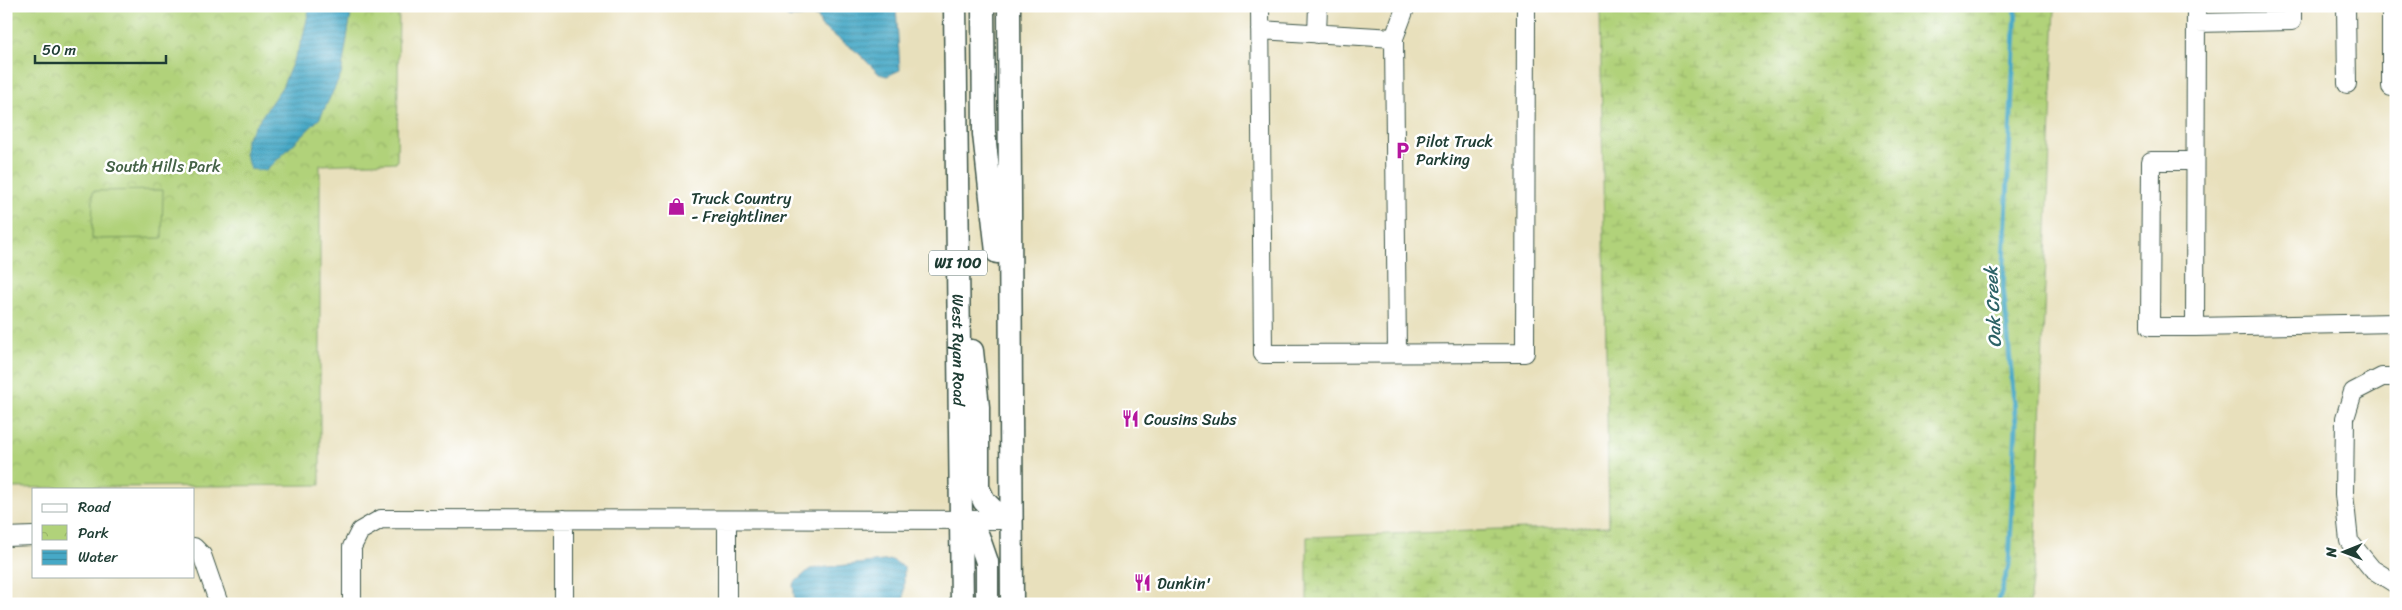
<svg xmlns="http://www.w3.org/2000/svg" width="2402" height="610" viewBox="0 0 2402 610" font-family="Sriracha,sans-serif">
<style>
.wetland{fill:url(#wetland-marsh);stroke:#688857}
.park{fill:url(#park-crowns);stroke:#688857}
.pitch{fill:#b1d27a;stroke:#688857}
.water{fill:url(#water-rules);stroke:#33737e}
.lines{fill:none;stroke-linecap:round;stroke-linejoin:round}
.stream{stroke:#47a9c7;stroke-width:5}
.minor-casing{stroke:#3d5548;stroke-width:20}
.major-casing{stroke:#3d5548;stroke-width:25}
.minor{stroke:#fff;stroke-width:18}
.major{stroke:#fff;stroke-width:22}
.labels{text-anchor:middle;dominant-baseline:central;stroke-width:5;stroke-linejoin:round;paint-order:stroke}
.shield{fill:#fff;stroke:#627771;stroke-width:1}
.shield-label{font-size:15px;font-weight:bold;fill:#1f3d34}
.poi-label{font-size:16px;fill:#1f3d34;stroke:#fff;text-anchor:start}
.park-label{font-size:16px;fill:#446246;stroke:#fff}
.street-label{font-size:16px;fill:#1f3d34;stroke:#fff}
.water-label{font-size:18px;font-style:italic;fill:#2d6367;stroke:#fff}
</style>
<defs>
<pattern id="wetland-marsh" width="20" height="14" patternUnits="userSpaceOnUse" patternTransform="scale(1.25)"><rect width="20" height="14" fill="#b1d27a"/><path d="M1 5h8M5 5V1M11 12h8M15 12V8" fill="none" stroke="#98b56a"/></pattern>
<pattern id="park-crowns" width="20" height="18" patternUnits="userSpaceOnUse" patternTransform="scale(1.25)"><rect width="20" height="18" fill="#b1d27a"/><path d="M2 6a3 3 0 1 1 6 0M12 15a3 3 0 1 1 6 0" fill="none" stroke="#98b56a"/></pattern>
<pattern id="water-rules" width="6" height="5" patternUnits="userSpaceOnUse" patternTransform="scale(1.25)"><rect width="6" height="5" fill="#47a9c7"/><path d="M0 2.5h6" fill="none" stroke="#3b8ba2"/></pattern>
</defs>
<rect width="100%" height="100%" fill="#fff"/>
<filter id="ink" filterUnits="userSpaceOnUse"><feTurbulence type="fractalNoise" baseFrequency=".02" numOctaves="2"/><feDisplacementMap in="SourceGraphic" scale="10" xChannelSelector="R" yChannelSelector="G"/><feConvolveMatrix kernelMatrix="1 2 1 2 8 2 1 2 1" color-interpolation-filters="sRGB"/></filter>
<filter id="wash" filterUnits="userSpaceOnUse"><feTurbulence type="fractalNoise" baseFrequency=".0096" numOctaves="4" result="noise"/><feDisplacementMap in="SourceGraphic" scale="20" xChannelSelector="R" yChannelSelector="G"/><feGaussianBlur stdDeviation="1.12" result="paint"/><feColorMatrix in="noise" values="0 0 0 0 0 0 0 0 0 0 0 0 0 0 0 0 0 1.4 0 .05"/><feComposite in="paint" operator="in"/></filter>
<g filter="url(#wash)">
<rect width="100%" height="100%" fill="#e8e0bc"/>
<path class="wetland" d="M1600,6h455l-20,559 -5,39h-723v-67l302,-11z"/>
<path class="park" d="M6,6h393l-2,156 -77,3v320l-314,3z"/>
<path class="pitch" d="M163,190l-1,48 -70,1 1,-48z"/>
<path class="water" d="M310,6h37l4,8 -10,61 -21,43 -54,53 -16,-2 -5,-15 1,-15 36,-52 20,-46z
M784,6h112l4,64 -13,6 -8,-2 -22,-22 -36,-26 -3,-9c-11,-3 -20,2 -31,0z
M892,560l12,7v37h-109l-2,-20 17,-15z"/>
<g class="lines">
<path class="stream" d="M1998,604l11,-39 7,-141 -13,-138 13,-280"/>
</g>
</g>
<g filter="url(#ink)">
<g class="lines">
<defs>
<path id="minor" d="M1260,6l3,348 262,-1 1,-347
M2346,6l1,78
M2391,6v81
M2196,23l96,-2v-15
M1260,30l134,8
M1317,34l1,-28
M2195,161h-44l-1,166h45l1,-321
M2195,327l201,-4
M1397,353l-3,-315 12,-32
M2396,377h-14l-29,15 -8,26 -1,76 5,47 23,28 24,15
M564,519v85
M6,537l28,-1
M194,547l8,8 17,49
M352,604v-57l8,-16 21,-12 629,1
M727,604v-84"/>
<g id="major">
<path id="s1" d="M955,6l7,598"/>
<path d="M983,6l1,128 13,118"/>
<path d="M1009,6l3,598"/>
<path d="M972,351l6,56v81l6,13 9,9 17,10"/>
<path d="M961,520l17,16 9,26v42"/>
</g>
</defs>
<use href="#minor" class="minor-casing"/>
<use href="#major" class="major-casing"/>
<use href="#minor" class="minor"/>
<use href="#major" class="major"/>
</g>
</g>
<defs>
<symbol id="parking-bare" viewBox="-9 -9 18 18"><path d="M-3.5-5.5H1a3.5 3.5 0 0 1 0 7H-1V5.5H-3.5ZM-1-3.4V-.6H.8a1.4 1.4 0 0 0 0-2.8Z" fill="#b5179e" stroke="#fff" stroke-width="2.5" paint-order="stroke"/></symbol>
<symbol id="shop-bare" viewBox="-9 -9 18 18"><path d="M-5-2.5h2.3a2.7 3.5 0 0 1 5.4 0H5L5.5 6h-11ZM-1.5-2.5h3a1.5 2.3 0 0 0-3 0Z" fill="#b5179e" stroke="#fff" stroke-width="2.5" paint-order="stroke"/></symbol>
<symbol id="restaurant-bare" viewBox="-9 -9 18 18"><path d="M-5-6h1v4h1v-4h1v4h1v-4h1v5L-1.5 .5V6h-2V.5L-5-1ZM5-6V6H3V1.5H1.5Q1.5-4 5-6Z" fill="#b5179e" stroke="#fff" stroke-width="2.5" paint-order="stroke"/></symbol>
</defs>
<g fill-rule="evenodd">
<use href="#parking-bare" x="1390" y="138" width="25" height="25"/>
<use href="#shop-bare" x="664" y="194" width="25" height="25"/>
<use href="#restaurant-bare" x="1118" y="406" width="25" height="25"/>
<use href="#restaurant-bare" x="1130" y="570" width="25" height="25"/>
</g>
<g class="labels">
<rect class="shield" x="929" y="250.5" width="58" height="25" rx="4"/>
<g class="shield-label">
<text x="958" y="263">WI 100</text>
</g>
<g class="poi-label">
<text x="1416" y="141">Pilot Truck<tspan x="1416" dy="18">Parking</tspan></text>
<text x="691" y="198">Truck Country<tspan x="691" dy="18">- Freightliner</tspan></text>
<text x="1144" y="419">Cousins Subs</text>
<text x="1157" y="583">Dunkin'</text>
</g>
<g class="park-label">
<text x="163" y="166">South Hills Park</text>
</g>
<g class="street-label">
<text stroke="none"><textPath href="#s1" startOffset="344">West Ryan Road</textPath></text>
</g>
<g class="water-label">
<text transform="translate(1993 307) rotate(-93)">Oak Creek</text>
</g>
</g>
<rect width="2402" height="610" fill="none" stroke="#fff" stroke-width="25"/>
<rect x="32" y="488" width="162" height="90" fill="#ffffff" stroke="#a5b1ae"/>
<rect x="42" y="504" width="25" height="8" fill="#ffffff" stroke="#a5b1ae"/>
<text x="78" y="512" font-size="15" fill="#1f3d34">Road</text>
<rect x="42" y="525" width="25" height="15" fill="url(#park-crowns)" stroke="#a5b1ae"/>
<text x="78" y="538" font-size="15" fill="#1f3d34">Park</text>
<rect x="42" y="550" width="25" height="15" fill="url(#water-rules)" stroke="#a5b1ae"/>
<text x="78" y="562" font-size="15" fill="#1f3d34">Water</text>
<g transform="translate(2344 552) rotate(269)" stroke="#ffffff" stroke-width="4" paint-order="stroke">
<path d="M0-4L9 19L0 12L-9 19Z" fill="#1f3d34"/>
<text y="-8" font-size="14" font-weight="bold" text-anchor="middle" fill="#1f3d34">N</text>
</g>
<path d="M35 55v8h131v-8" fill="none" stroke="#1f3d34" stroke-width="2.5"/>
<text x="42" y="55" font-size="15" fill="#1f3d34" stroke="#ffffff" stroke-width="4" paint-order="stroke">50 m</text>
</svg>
